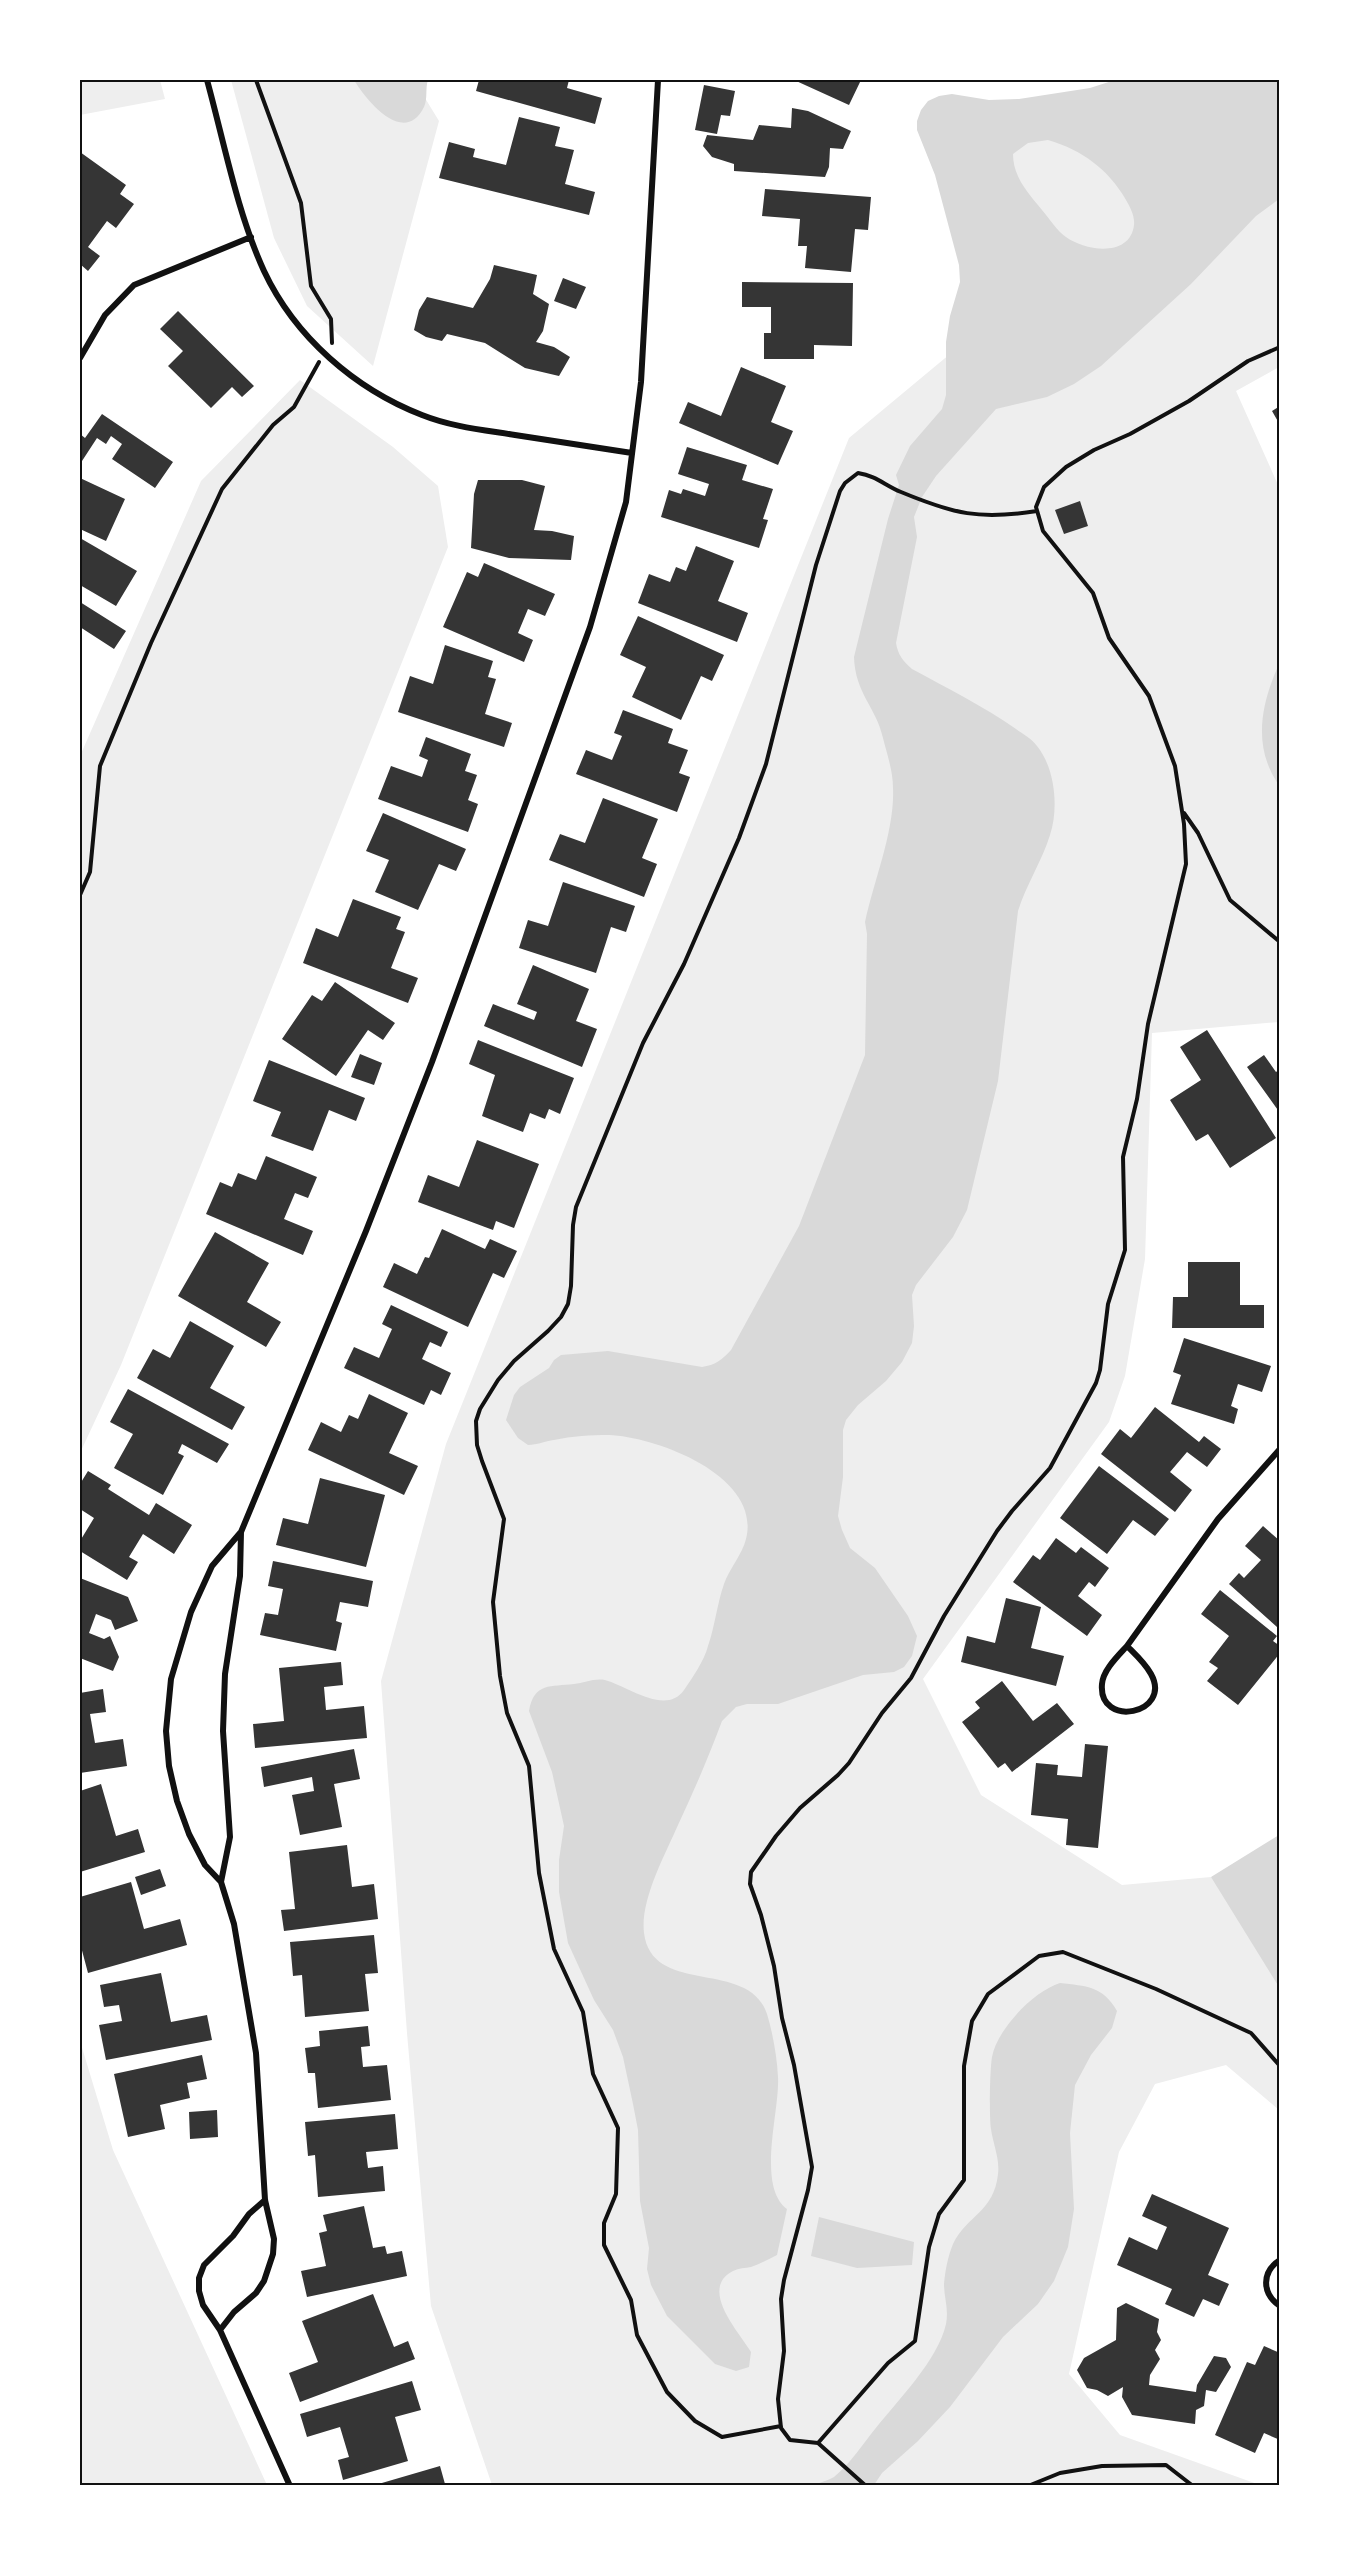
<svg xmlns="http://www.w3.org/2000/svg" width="1359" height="2565" viewBox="0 0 1359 2565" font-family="'Nunito Sans',sans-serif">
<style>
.green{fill:#eee}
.water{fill:#d9d9d9;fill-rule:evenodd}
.building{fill:#353535}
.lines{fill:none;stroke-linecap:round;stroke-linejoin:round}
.path{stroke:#111;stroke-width:4}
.minor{stroke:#111;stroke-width:6}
.neatline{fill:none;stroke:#111;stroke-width:2}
</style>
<rect width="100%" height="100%" fill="#fff"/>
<path class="green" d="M80,80h80l5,19 -85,16z
M231,80h183l25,41 -66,245 -66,-60 -33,-68z
M1279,80v287l-43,24 43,96v535l-127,11 -7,226 -20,117 -16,46 -186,257 58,116 141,90 89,-8 68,31v202l-53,-45 -71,19 -36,68 -50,222 51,61 140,50h-768l-61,-179 -24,-273 -26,-352 65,-237 403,-1006 119,-99 48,-206z
M300,380l93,67 45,39 10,61 -327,818 -41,88v-697l121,-275z
M80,2041l33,109 154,335h-187z"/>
<path class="water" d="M354,80h74c-3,8 0,19 -4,27 -20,40 -58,-7 -70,-27z
M1115,80h164v119l-23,17 -65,68 -90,82 -27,18 -27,13 -51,12 -60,67 -14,21 -8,20 3,20 -21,106c2,12 7,18 16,26 35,19 71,37 104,60 7,5 16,10 21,17 18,22 22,62 13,89 -8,26 -24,50 -32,76l-20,170 -31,129 -14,27 -37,48 -4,10 2,31 -2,17 -10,19 -16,19 -28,24 -12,15 -3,10v47l-5,39 4,14 8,18 25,20 33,48 9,20 -5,20 -8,11 -10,5 -31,3 -85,29h-31l-11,3 -14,14c-13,35 -28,70 -44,104 -13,30 -38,75 -34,108 8,64 105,25 123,81 6,20 10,43 11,63 2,34 -22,109 9,132l-10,46c-8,4 -17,9 -26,12 -6,1 -12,1 -18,4 -35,18 7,62 18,81l-2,15 -13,4 -21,-7 -48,-48 -16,-31 -4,-16 2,-21 -9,-47 -2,-71 -5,-26 -10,-47 -10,-27 -19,-30 -26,-57 -9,-51v-32l5,-34 -12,-54 -23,-61c5,-29 22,-24 45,-27 10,-1 20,-6 31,-4 22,6 61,36 79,10 9,-13 20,-29 24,-44 7,-20 9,-42 16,-62 5,-15 18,-29 22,-45 16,-63 -89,-102 -137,-104 -18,0 -37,1 -55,5 -9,1 -17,5 -26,5l-10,-7 -12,-18 8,-25 6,-8 29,-19 5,-8 7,-5 47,-4 94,16c13,-2 20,-7 29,-17l68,-124 66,-171 2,-121 -2,-12c9,-42 30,-92 28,-134 0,-17 -6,-34 -10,-50 -7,-31 -28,-45 -29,-81l34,-138 11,-34 -3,-10 14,-29 32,-37 4,-14v-53l4,-26 10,-34 -1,-17 -24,-90 -18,-45v-9l4,-11 7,-9 11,-5 13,-2 37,6 30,-1 71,-11zM1048,140c34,10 60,29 78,60 4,7 9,16 8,25 -4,33 -49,26 -68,12 -9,-6 -17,-19 -24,-27 -14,-17 -29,-33 -29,-56l15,-11z
M1279,664v121c-27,-38 -18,-81 0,-121z
M1279,1835v152l-68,-110z
M1060,1983c26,3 43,3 57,28l-5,17 -21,27 -16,30 -5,48 4,76 -6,38 -14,34 -16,23 -35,33 -53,70 -32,34 -36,32 -8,12 -61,1c6,-4 15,-5 21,-9 16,-13 29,-33 41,-48 23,-29 63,-69 71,-105 3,-15 -2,-26 -2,-40 1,-13 4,-28 9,-40 14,-29 41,-32 45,-70 2,-15 -5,-30 -7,-45 -2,-12 -1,-61 1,-72 5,-28 42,-66 68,-74z
M819,2217l95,25 -2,23 -55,3 -46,-12z"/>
<path class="building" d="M479,80h90l-2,8 35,10 -7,26 -119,-33z
M794,80h67l-12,25z
M704,85l31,6 -5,25 -9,-1 -4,19 -22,-4z
M792,108l16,3 43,20 -8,18 -13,-1 -1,19 -4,10 -91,-6v-7l-22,-7 -9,-11 4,-11 46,5 6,-15 32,3z
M519,117l41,10 -5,19 19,4 -9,34 30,8 -6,23 -150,-37 10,-36 26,7 -2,8 33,8z
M80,152l46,33 -6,9 14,10 -18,24 -9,-7 -19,26 12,9 -12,15 -8,-7z
M765,189l106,8 -3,33 -13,-1 -4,43 -46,-4 2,-22h-9l2,-27 -38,-3z
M494,265l43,10 -4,19 16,10 -6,27 -7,11 18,5 16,10 -11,19 -34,-8 -40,-25 -38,-9 -5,7 -16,-4 -12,-7 5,-20 8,-13 46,11 17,-29z
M563,278l23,9 -10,22 -22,-8z
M742,282l111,1 -1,63 -38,-1v14h-50v-26h7v-26h-29z
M178,311l76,75 -12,11 -10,-10 -21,21 -43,-42 15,-15 -23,-22z
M741,367l45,19 -15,36 22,9 -15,34 -99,-42 9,-21 33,14z
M1280,406v19l-8,-14z
M102,414l71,48 -18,26 -43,-29 10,-15 -11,-8 -5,8 -9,-6 -15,23 -2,-1v-26l5,4z
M687,447l60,18 -5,15 31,9 -10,30 5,1 -9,28 -98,-31 8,-27 12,4 2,-5 22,7 4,-12 -31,-10z
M80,478l45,21 -19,42 -26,-12z
M478,480h44l23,6 -11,44 18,1 22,5 -3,24 -62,-2 -38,-10 3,-54z
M1080,501l8,25 -24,8 -9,-24z
M80,538l57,33 -21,35 -36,-21z
M696,546l38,15 -16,40 30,12 -11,29 -99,-39 11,-29 21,8 6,-15 10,4z
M484,563l71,31 -10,22 -17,-7 -10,24 15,7 -9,22 -81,-35 24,-55 11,5z
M80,602l46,29 -12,18 -34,-22z
M638,616l86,39 -12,26 -11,-5 -20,44 -49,-23 14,-30 -26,-12z
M445,645l48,16 -5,16 8,2 -11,35 27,9 -8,24 -106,-35 12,-36 23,8z
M623,710l50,19 -5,14 20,7 -9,23 11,4 -13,35 -101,-38 10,-24 26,10 10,-24 -8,-3z
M426,737l45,17 -6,17 12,4 -9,25 10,4 -10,28 -90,-33 13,-33 31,11 6,-17 -9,-4z
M603,798l55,21 -16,39 15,6 -13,33 -95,-37 11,-26 25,9z
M383,813l83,36 -10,22 -17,-7 -21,46 -43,-18 14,-32 -23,-9z
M563,882l72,24 -9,26 -15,-5 -15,46 -77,-25 9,-28 20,6z
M353,899l48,18 -5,12 9,3 -14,36 27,10 -10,25 -105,-40 13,-35 22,9z
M533,965l56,24 -13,32 21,8 -15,38 -98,-41 9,-22 41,16 3,-8 -20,-8z
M335,982l60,41 -12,17 -15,-10 -32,46 -54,-37 30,-44 10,6z
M1207,1030l69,108 -46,30 -22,-34 -12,7 -26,-41 31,-20 -21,-33z
M478,1040l96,38 -14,36 -11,-5 -4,10 -15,-6 -7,19 -41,-16 13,-41 -26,-11z
M360,1054l22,9 -8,22 -23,-8z
M1264,1055l12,17 4,-3v44l-33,-46z
M269,1060l96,38 -9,23 -27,-11 -16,41 -42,-15 10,-24 -28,-11z
M477,1140l62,24 -25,64 -18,-7 -3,9 -75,-28 10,-27 31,12z
M266,1156l51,21 -9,21 -13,-5 -11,26 29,12 -10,24 -97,-41 14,-32 12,5 6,-14 18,7z
M442,1229l43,20 5,-10 27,12 -13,27 -11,-5 -25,54 -85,-40 11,-24 23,11 8,-17 4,1z
M215,1232l54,31 -22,39 34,20 -15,25 -88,-51z
M1188,1262h52v43h24v23h-92l1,-31h15z
M391,1305l57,27 -7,15 -11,-5 -8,17 29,14 -10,22 -10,-5 -7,15 -80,-37 10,-21 25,11 13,-29 -10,-5z
M190,1321l44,25 -24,42 35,19 -13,23 -95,-52 16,-29 17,9z
M1184,1338l87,28 -9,26 -24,-8 -7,22 7,3 -4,15 -63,-20 10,-29 -8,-3z
M128,1389l101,55 -12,19 -35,-19 -4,9 6,3 -21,39 -49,-27 19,-34 -23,-12z
M369,1394l39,19 -19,40 29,13 -14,29 -96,-45 13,-28 20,10 8,-17 9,4z
M1155,1407l44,35 5,-6 17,13 -14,18 -20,-15 -17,20 22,18 -17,22 -74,-58 19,-25 11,9z
M1099,1466l70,53 -14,17 -22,-16 -26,34 -47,-36z
M88,1471l23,14 -3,4 41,26 7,-12 36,22 -18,29 -31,-20 -14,23 9,5 -11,18 -47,-29v-10l14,-23 -14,-9v-25z
M320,1478l65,17 -19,72 -90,-22 7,-27 25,6z
M1263,1526l17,15v83l-3,3 -48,-43 10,-11 5,5 17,-18 -16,-14z
M1056,1538l20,15 5,-6 28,21 -14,19 -6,-5 -11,14 24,19 -15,21 -74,-54 20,-27 7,5z
M273,1561l100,20 -5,26 -28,-5 -4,19 6,2 -6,28 -76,-16 5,-22 13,2 5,-26 -15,-3z
M80,1578l48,19 10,24 -23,9 -4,-10 -15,-6 -7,19 15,6 6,-3 9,21 -6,14 -33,-13z
M1220,1590l57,46 -4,5 7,5v7l-42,52 -31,-24 11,-13 -9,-6 20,-26 -28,-22z
M1006,1598l35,9 -10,41 33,8 -8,30 -95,-24 6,-26 28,7z
M341,1662l2,23 -19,2 2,23 38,-4 3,32 -112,10 -2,-24 31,-3 -5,-53z
M1002,1681l31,40 24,-18 17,21 -62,48 -7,-9 -7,5 -36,-46 18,-14 -5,-6z
M103,1689l3,23 -16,2 5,29 28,-4 4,27 -47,7v-80z
M1085,1744l23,2 -10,102 -32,-3 2,-26 -37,-4 5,-52 22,2 -1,10 25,2z
M354,1749l6,30 -26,5 8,43 -42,8 -8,-40 22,-4 -2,-14 -48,10 -3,-20z
M101,1784l15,52 22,-7 7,23 -65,20v-81z
M347,1845l5,42 22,-3 4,35 -94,12 -3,-21 14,-1 -6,-57z
M160,1869l6,17 -25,9 -6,-18z
M131,1882l13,47 36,-10 7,26 -99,28 -8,-30v-46z
M374,1935l4,38 -13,1 4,37 -64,6 -3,-42 -9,1 -3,-34z
M161,1973l10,49 36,-7 5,25 -106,20 -7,-35 23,-4 -3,-16 -15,2 -4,-22z
M368,2026l2,20 -9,1 2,20 24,-2 4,35 -73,8 -3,-35h-7l-3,-25 15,-2 -1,-15z
M202,2055l5,24 -20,4 3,15 -30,7 5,24 -37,8 -14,-63z
M217,2110l1,27 -28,2 -1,-27z
M395,2114l3,35 -32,3 2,16 15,-2 2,25 -67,6 -3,-42 -7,1 -3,-34z
M1152,2194l77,34 -21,47 21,9 -10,22 -16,-7 -9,18 -29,-13 7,-15 -55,-24 12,-28 28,13 10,-23 -25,-11z
M364,2206l9,42 12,-2 2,8 15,-3 5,25 -100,21 -6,-26 25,-5 -7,-33 8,-2 -4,-16z
M373,2294l21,53 14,-6 7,18 -115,43 -11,-29 29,-11 -16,-41z
M1126,2303l33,16 -2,13 4,8 -6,10 5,9 -10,16 -1,10 47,7 1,-7 17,-29 12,2 5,9 -15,25 -10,-2 -2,16 -8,4 -1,14 -63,-9 -10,-18 1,-10 -15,9 -11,-6 -10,-2 -10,-18 7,-12 32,-18 1,-32z
M1264,2346l16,7 -2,28 2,1v58l-16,-7 -9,20 -40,-18 32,-73 8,3z
M412,2381l9,29 -26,7 13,44 -65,19 -5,-20 11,-3 -9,-30 -33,10 -7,-23z
M440,2466l5,18 -69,2 -1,-1z"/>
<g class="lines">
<path class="path" d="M256,80l45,123 10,83 20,33 1,24
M1280,347l-32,14 -59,40 -59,33 -36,16 -28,17 -22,20 -8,20 7,24 50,62 16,45 40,58 26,70 9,58 2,40 -38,160 -11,75 -14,58 2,93 -17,54 -8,66 -4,13 -46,85 -38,43 -15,20 -53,85 -33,62 -29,35 -33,50 -11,12 -38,33 -24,28 -25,36 -1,12 11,31 13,51 8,52 12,47 18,102 -4,23 -24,90 -3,19 3,52 -6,48 3,29 9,12 28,3 70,-80 27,-22 14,-94 10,-33 25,-34v-114l8,-45 16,-27 51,-38 24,-4 93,37 95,44 29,33
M1184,813l14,20 32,67 50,42
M80,895l10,-23 10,-106 51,-123 71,-154 51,-64 21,-18 25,-45
M781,2426l-59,11 -27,-16 -28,-29 -30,-57 -6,-35 -27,-55v-22l12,-29 2,-66 -25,-54 -10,-62 -29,-63 -15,-76 -10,-107 -22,-53 -7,-37 -7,-74 11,-83 -22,-58 -5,-16 -1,-24 4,-12 18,-29 16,-19 34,-30 13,-14 7,-13 3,-18 2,-61 3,-18 67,-164 41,-79 55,-126 27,-74 50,-199 24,-74 5,-8 13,-10c19,3 26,12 43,19 53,22 78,28 136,19
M818,2443l48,43
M1028,2486l32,-13 42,-7 64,-1 27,21"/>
<path class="minor" d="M207,80c17,62 30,132 57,191 31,66 91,118 158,144 30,12 62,15 93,20 39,6 78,12 117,18
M80,358l25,-43 29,-30 117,-48
M1127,1646l91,-127 62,-70
M1127,1646c8,8 18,17 24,28 22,40 -53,55 -49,10 1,-14 16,-28 25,-38z
M221,1882l9,-45 -7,-106 2,-57 15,-98 1,-44 125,-301 66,-169 158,-435 36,-125 15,-120 17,-302
M265,2200l-16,14 -16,22 -29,29 -5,13v13l4,14 17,25 70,156
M1280,2260c-19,12 -18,34 0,46
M220,2330l14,-18 22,-19 8,-12 9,-27 1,-15 -9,-39 -9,-147 -22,-129 -13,-42 -16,-17 -16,-31 -12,-33 -8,-35 -3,-35 5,-52 20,-67 21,-46 28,-33"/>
</g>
<rect width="1359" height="2565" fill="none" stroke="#ffffff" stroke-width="162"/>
<rect x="81" y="81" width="1197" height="2403" class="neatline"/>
</svg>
